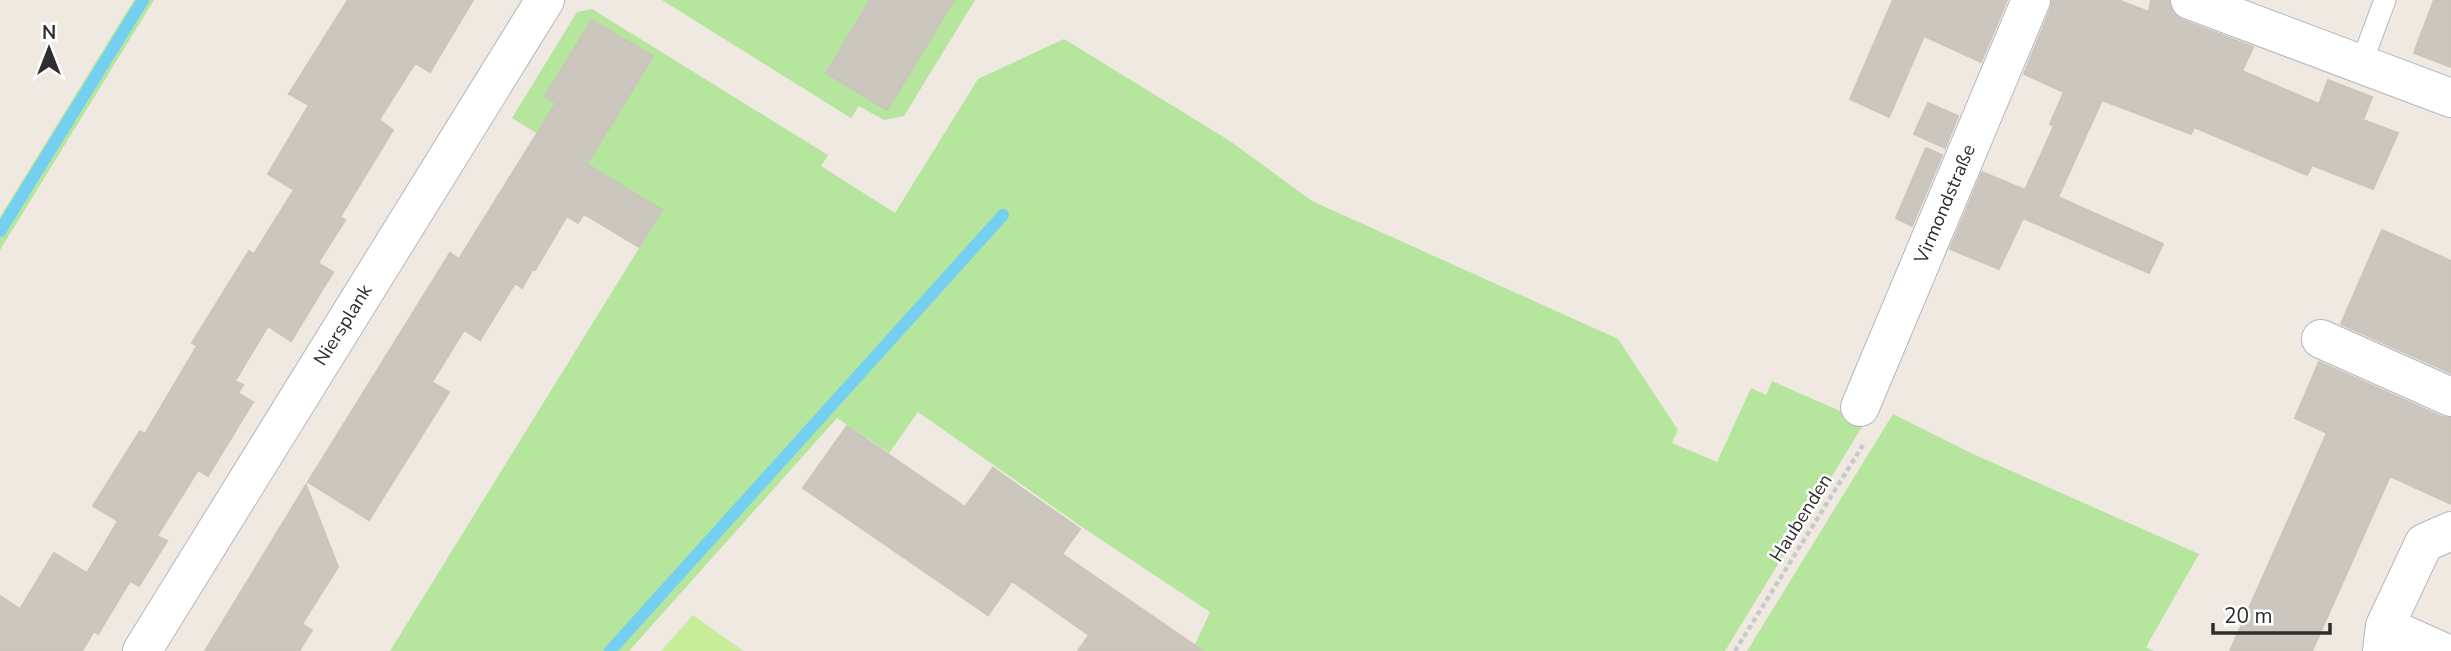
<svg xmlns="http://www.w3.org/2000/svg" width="2451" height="651" viewBox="0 0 2451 651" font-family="'Nunito Sans',sans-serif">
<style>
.green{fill:#b6e59e}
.pitch{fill:#c9ec9a}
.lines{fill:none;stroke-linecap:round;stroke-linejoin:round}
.stream{stroke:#75cff0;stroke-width:12}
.building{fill:#cbc7bf;stroke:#cbc5ba;stroke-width:2}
.service-casing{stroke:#b4b7c1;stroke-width:23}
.minor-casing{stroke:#b4b7c1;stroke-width:40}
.path{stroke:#c9c9c9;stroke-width:4.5;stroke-dasharray:5 3.5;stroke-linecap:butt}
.service{stroke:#fff;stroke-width:21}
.minor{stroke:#fff;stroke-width:38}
.labels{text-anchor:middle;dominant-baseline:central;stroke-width:5;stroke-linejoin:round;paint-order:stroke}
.street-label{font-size:19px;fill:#2e2e2e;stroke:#fff}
</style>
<rect width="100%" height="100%" fill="#efe9e1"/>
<path class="green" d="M134,0h20l-154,250v-33z
M662,0h313l-71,116 -20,4 -25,-14 -8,12z
M592,9l236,146 -7,11 74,47 83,-134 86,-40 166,102 82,60 306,138 60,91 -6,13 45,19 34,-74 15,7 6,-14 93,41 -140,229h-533l18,-39 -128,-85 -164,-115 -29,41 -52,-35 -208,233h-239l272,-440 -150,-93 65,-106z
M1893,414l80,40 226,100 -53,93 8,4h-407z"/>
<path class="pitch" d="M693,615l50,36h-82z"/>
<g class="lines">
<path class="stream" d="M0,231l143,-231
M610,651l393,-436"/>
</g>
<path class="building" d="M348,0h125l-43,72 -15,-9 -36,57 14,10 -53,87 5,3 -27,43 15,9 -42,69 -23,-15 -33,55 8,4 -5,8 15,9 -45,74 -10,-6 -41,66 10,5 -28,45 -9,-5 -32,53 -4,-3 -12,20h-82v-55l20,13 34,-56 33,20 31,-52 -25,-15 47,-75 5,3 52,-88 -5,-3 57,-92 5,3 40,-64 -26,-16 41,-69 -20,-11z
M870,0h84l-67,110 -61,-37z
M1893,0h114l-26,62 -57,-26 -35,81 -39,-18z
M2052,0h66l31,12 2,-12h18l4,13 9,7 71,27 -11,24 77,33 9,-24 44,17 -9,23 35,13 -25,56 -61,-24 -5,10 -113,-48 -3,7 -89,-34 -44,97 105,47 -14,29 -126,-55 -24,51 -49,-20 32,-77 43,18 29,-64 -4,-2 14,-32 -40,-18 27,-66z
M2434,0h17v67l-37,-14z
M592,20l61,36 -66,108 75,46 -23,37 -55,-33 -6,9 -11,-7 -32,54 -2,-1 -11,19 -7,-5 -35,57 -16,-10 -32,52 17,10 -80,128 -61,-38 142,-229 9,6 97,-156 -11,-7z
M1928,103l30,13 -13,32 -31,-14z
M1926,148l16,7 -30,71 -16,-8z
M2382,230l69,31v112l-110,-49z
M2319,362l123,55 9,1v86l-61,-28 -78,175h-82l97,-218 -32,-15z
M847,426l118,81 28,-39 87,61 -18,25 141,97h-125l11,-16 -77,-54 -24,34 -185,-127z
M306,485l32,82 -36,57 10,6 -13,21h-94z"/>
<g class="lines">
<defs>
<path id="service" d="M2361,64l24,-64"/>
<path id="minor" d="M2190,0l261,98
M2321,339l130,58
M1860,407l171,-407
M2385,626l39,-83 27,-12
M142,651l403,-651
M2382,651l3,-25 56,25"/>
</defs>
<use href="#service" class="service-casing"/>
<use href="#minor" class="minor-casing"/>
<path class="path" d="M1735,651l128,-206"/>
<use href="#service" class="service"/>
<use href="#minor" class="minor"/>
</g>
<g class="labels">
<g class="street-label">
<text transform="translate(1945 204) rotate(-67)">Virmondstraße</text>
<text transform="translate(343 325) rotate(-58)">Niersplank</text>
<text transform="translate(1801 518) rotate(-58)">Haubenden</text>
</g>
</g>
<g transform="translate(49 49)" stroke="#ffffff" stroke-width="5" paint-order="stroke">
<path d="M0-5L12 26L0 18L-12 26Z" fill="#2e2e2e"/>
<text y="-10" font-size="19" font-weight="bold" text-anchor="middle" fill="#2e2e2e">N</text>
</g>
<path d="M2213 623v10h117v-10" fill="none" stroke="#2e2e2e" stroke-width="3.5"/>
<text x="2224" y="623" font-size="21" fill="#2e2e2e" stroke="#ffffff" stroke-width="5" paint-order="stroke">20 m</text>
</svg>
